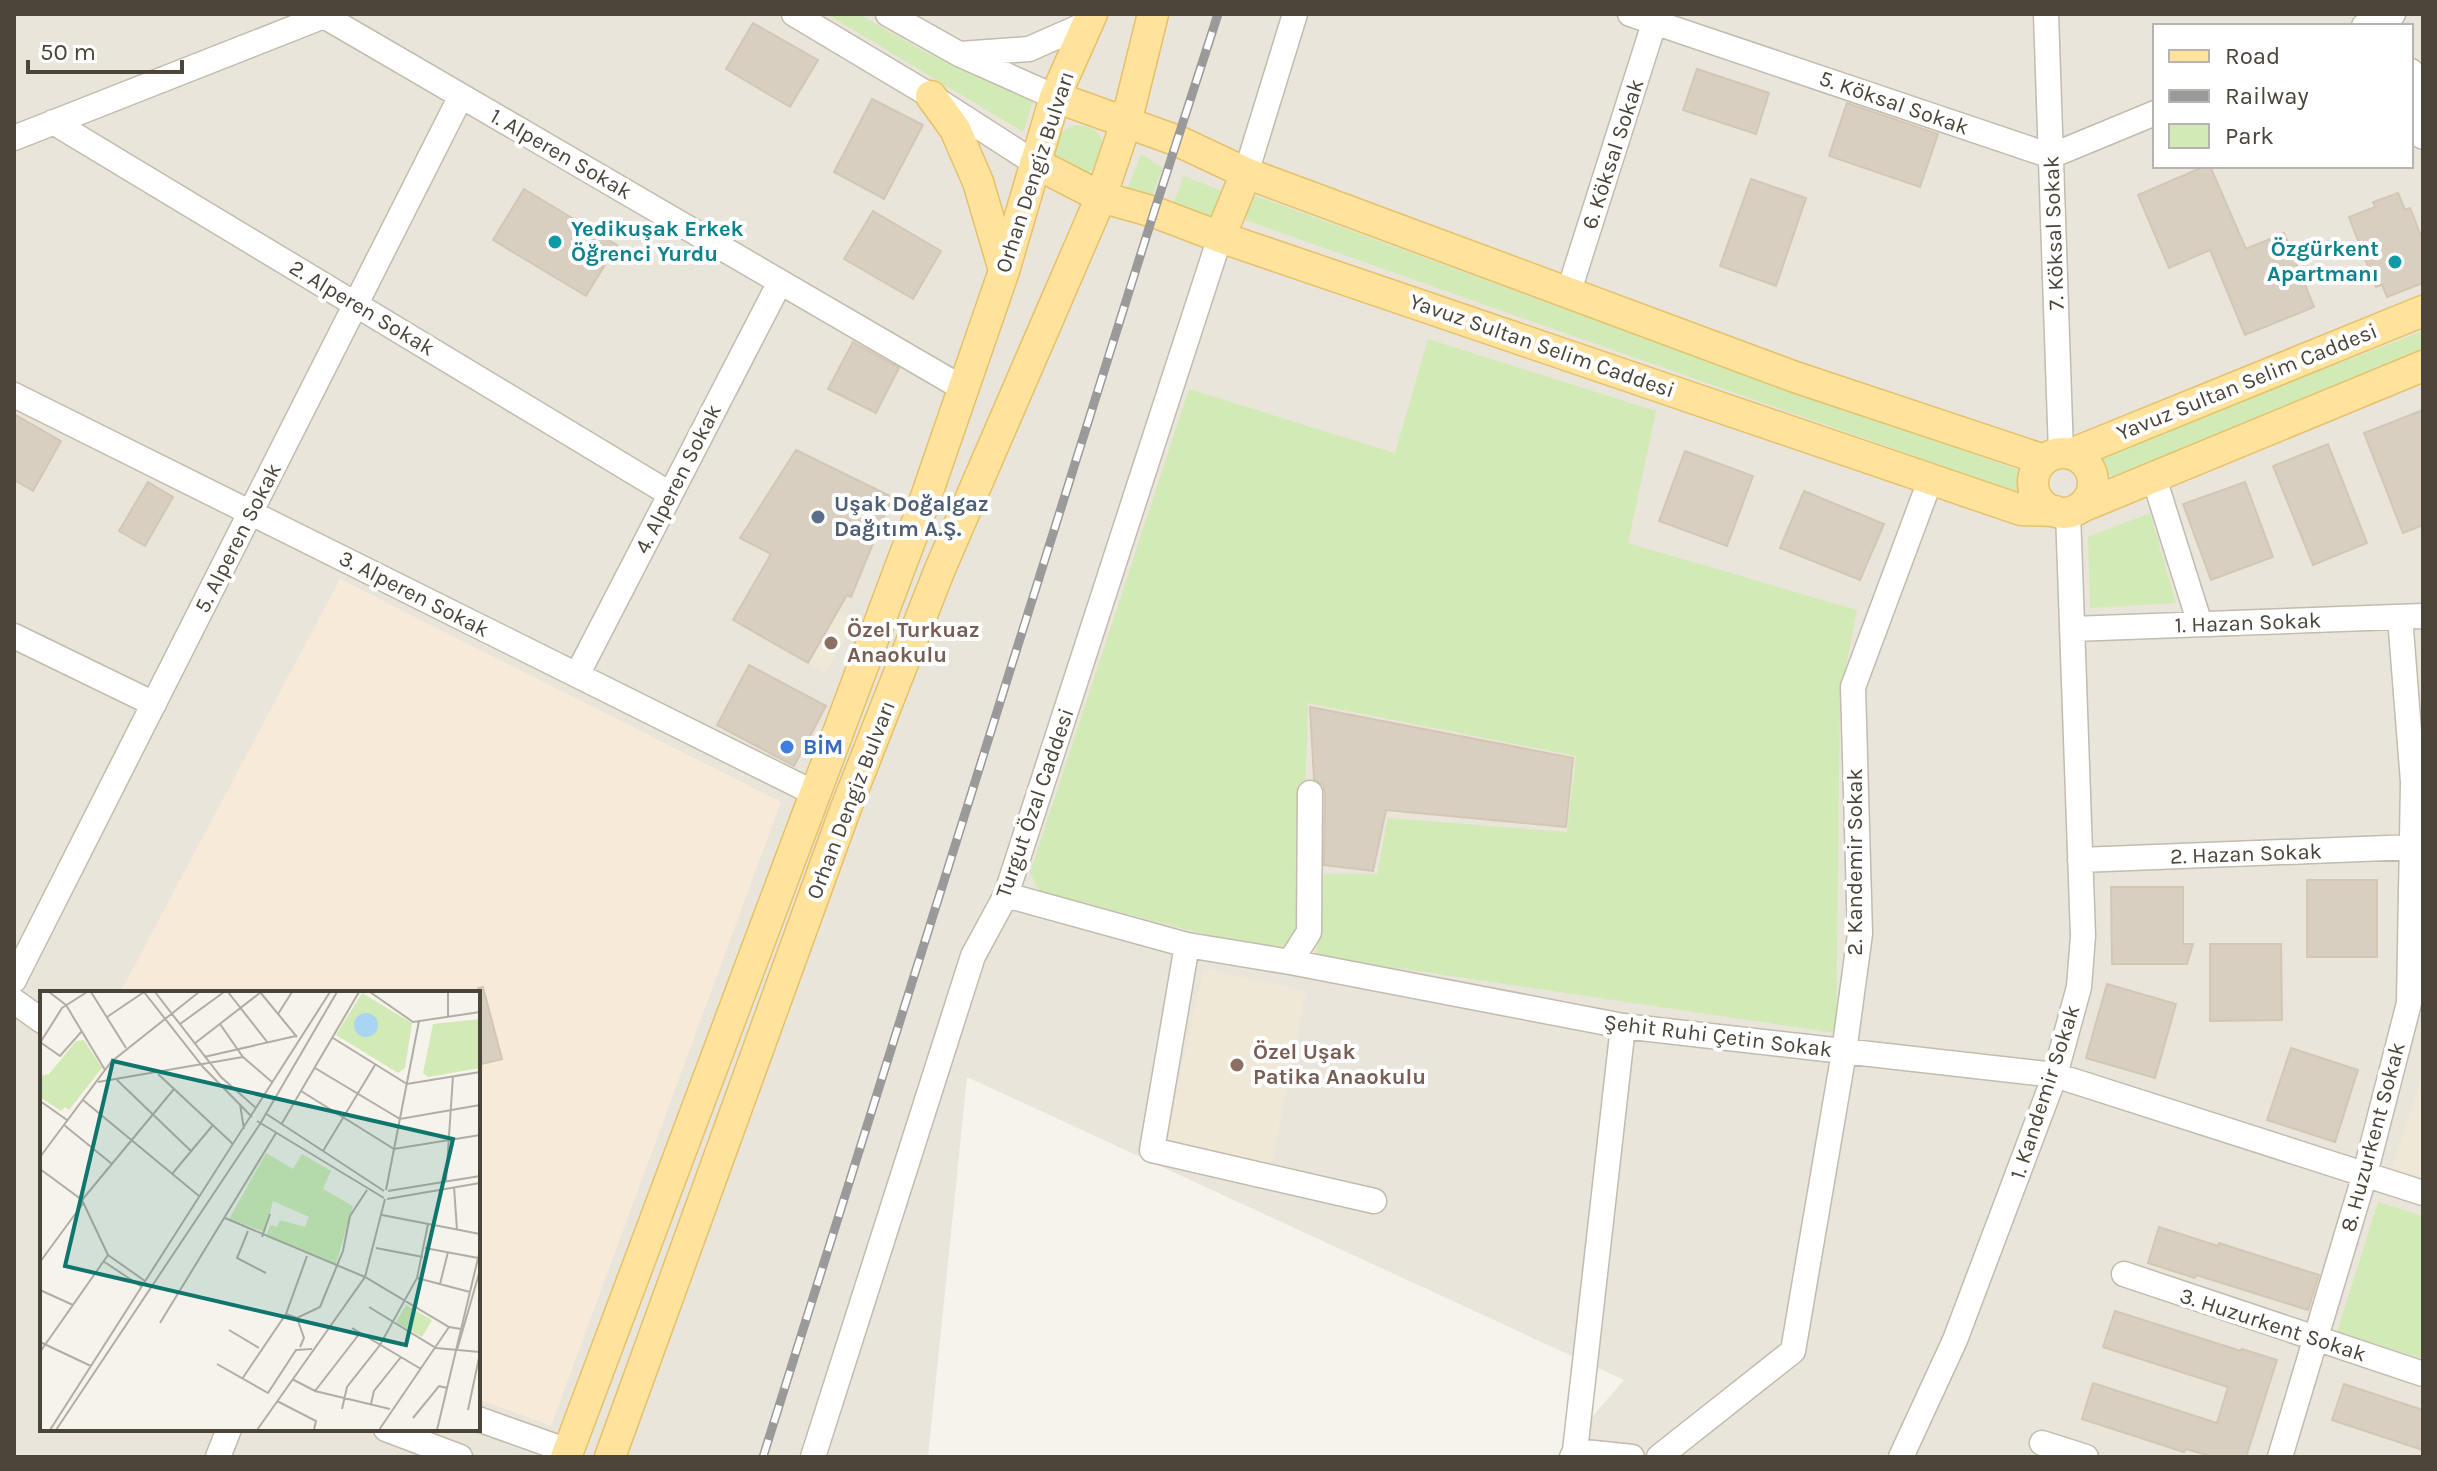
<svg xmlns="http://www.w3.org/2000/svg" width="2437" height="1471" viewBox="0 0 2437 1471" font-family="Karla,sans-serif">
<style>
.residential{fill:#eae5da;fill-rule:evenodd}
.commercial{fill:#f7ead8}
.education{fill:#efe8d6}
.green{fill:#d2eab5}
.building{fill:#d8cfc1;stroke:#d3c7b4;stroke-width:2}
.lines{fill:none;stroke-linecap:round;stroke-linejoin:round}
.minor-casing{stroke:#c2bbae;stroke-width:27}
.major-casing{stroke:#e6c16a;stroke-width:33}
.minor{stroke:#fff;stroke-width:24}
.major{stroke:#ffe39c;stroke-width:30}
.rail-casing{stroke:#9a9a9a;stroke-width:9}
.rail{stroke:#fff;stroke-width:6;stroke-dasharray:18;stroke-linecap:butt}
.culture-dot{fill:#0f9aa8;stroke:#fff;stroke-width:3}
.service-dot{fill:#5c6f8a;stroke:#fff;stroke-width:3}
.education-dot{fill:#8d6e63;stroke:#fff;stroke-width:3}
.shop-dot{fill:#3f7fe0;stroke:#fff;stroke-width:3}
.labels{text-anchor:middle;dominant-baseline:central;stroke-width:8;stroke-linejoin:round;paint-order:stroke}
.street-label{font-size:22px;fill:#4b4439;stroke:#fff}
.culture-label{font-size:22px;font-weight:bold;fill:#0d838f;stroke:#fff;text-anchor:start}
.service-label{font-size:22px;font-weight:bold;fill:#4e5e75;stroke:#fff;text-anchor:start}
.education-label{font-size:22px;font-weight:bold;fill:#785e54;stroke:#fff;text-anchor:start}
.shop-label{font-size:22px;font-weight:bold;fill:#366cbe;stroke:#fff;text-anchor:start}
.inset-road{fill:none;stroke:#b2ada4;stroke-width:2}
.view{fill:#0f766e;fill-opacity:0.15;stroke:#0f766e;stroke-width:4}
.inset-edge{fill:none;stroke:#4b4439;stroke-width:4}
</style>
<rect width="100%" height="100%" fill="#f6f3ec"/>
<path class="residential" d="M14,14h2409v1443h-866l67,-77 -657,-303 -39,380h-914zM2155,26h256v140h-256zM42,993h436v436h-436z"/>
<path class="commercial" d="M340,579l441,223 -230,624 -73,-27v-406h-358z"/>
<path class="education" d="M837,613l17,10 -29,50 -17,-10z
M1204,969l102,22 -35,174 -105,-26z
M2423,1073v105l-31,-10z"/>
<path class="green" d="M827,14h32l64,37 110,51 -10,30z
M1076,125c31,0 38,34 10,48l-28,-11c-7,-17 0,-32 18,-37z
M1141,154l22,14 -11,28 -25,-6z
M1184,176l43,17 -11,25 -43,-13z
M1251,194l362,133 417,147 3,4 -3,12 -11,3 -777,-274z
M2423,331v23l-311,122 -9,-3 -3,-10 4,-9z
M1428,339l228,72 -28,132 229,67 -17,87 -4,336 -520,-77 8,-82h53l11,-56 179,14 9,-76 -268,-53 -7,223 -24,27 -238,-62 -9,-18 159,-484 206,64z
M2150,513l26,90 -86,5 -2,-71z
M2378,1202l45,14v143l-86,-27z"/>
<path class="building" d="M753,23l65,37 -28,47 -64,-38z
M1697,69l72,24 -13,41 -73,-24z
M872,99l51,26 -39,74 -50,-27z
M1847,103l91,31 -18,53 -91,-31z
M2205,166h5l36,83 38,-16 30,74 -69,28 -35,-85 -41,18 -31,-73z
M1751,179l55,19 -30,88 -56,-20z
M524,189l93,56 -31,51 -93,-56z
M2398,193l7,17 5,-2 13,33v42l-36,14 -5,-12 -6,2 -27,-70 26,-10 -2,-5z
M873,211l68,40 -28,48 -69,-40z
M853,342l46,26 -23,45 -48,-24z
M2423,410v115l-20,8 -39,-100z
M14,414l47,27 -28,50 -19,-11z
M2328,444l39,99 -54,22 -40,-99z
M796,450l96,47 -41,100 -4,-2 -39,68 -75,-43 38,-66 -31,-16z
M1685,451l68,25 -26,70 -68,-25z
M148,482l25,15 -28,49 -26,-15z
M2245,482l28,75 -62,23 -28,-76z
M1804,491l80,33 -24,56 -80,-32z
M749,665l77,41 -32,60 -77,-41z
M1310,707l263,51 -7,69 -180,-17 -13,61 -49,-6 1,-72 -2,-8 -9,-6z
M2307,880h70v77h-70z
M2111,887h72v57h10l-6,20h-75z
M2210,944h71l1,76 -72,1z
M2107,984l69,20 -21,74 -69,-20z
M483,987l19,72 -24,6v-77z
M2291,1048l67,22 -23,72 -68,-22z
M2159,1227l59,19 1,-3 100,32 -11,35 -112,-35 -1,3 -47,-15z
M2115,1311l126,40 1,-2 35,11 -31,97h-32l-28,-8 -2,3 -102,-33 11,-36 124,40 11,-36 -125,-40z
M2344,1384l79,26v40l-91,-30z"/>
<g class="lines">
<defs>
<path id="minor" d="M794,14l137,82 104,67
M888,14l71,40 96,43
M1630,14l421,142 104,-43
M2046,14l15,439
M324,16l640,373
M2364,26l29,-12
M960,54l69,-5 59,-26
M2411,71l12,66
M53,122l617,372
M14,138l315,-124
M1246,173l49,-159
M1568,294l89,-280
M14,395l800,398
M2154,478l46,146
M2072,629l351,-13
M14,636l140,68
M577,675l203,-393
M2080,860l332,-13
M1006,895l181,50 103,17 333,64 432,49 368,118
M1187,945l-35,205 222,51
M1290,962l19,-30 1,-139
M14,980l447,-884
M14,1001l28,20
M2124,1274l299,100
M478,1419l90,32
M386,1429l74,28
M2042,1443l44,14
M1575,1451l48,-425
M218,1457l11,-28
M813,1457l160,-501 33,-61 214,-658
M1572,1457l3,-6 57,6
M1659,1457l134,-106 51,-299 16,-118 -7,-247 78,-209
M1901,1457l54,-117 100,-265 24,-88 4,-51 -15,-424
M2280,1457l85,-283 44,-171 4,-221 -13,-165"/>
<path id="major" d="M931,96l24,33 23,53 26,88
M1055,97l123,44 68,32 549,204 249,83
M1035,163l66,34 53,15 66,25 801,273 34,1
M1220,237l26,-64
M2033 483a30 30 0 1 1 60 0a30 30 0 1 1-60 0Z
M2071,454l352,-143
M2079,508l344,-142
M566,1457l353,-940 85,-246 51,-174 37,-83
M610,1457l234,-644 96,-244 161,-372 25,-74 27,-109"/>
</defs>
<use href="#minor" class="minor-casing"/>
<use href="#major" class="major-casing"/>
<use href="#minor" class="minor"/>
<use href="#major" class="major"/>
<defs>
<path id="rail" d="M763,1457l391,-1245 64,-198"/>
</defs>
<use href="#rail" class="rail-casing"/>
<use href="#rail" class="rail"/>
</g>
<g class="culture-dot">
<circle cx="555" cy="242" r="8"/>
<circle cx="2395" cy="262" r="8"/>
</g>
<circle class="service-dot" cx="818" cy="517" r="8"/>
<g class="education-dot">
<circle cx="831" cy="643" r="8"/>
<circle cx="1237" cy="1065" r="8"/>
</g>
<circle class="shop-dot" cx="787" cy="747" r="8"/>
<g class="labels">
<g class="street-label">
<text transform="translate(1894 103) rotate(19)">5. Köksal Sokak</text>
<text transform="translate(561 154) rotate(30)">1. Alperen Sokak</text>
<text transform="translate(1613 154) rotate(-72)">6. Köksal Sokak</text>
<text transform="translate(1035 172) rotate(-72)">Orhan Dengiz Bulvarı</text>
<text transform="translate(2054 233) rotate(-92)">7. Köksal Sokak</text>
<text transform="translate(362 308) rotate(31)">2. Alperen Sokak</text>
<text transform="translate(1542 346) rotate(19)">Yavuz Sultan Selim Caddesi</text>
<text transform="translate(2247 382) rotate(-22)">Yavuz Sultan Selim Caddesi</text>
<text transform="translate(678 479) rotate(-63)">4. Alperen Sokak</text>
<text transform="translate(238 538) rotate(-63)">5. Alperen Sokak</text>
<text transform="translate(414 594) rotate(27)">3. Alperen Sokak</text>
<text transform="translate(2248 623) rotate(-2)">1. Hazan Sokak</text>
<text transform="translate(851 800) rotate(-69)">Orhan Dengiz Bulvarı</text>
<text transform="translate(1035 803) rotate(-71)">Turgut Özal Caddesi</text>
<text transform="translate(2246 854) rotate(-2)">2. Hazan Sokak</text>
<text transform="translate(1855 862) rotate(-90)">2. Kandemir Sokak</text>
<text transform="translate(1718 1036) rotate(7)">Şehit Ruhi Çetin Sokak</text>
<text transform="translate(2045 1092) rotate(-72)">1. Kandemir Sokak</text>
<text transform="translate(2373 1137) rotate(-75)">8. Huzurkent Sokak</text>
<text transform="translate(2273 1325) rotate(18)">3. Huzurkent Sokak</text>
</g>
<g class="culture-label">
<text x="571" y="229">Yedikuşak Erkek<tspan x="571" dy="25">Öğrenci Yurdu</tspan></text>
<text x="2379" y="249" text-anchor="end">Özgürkent<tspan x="2379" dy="25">Apartmanı</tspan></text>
</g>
<g class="service-label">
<text x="834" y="504">Uşak Doğalgaz<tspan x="834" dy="25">Dağıtım A.Ş.</tspan></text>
</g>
<g class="education-label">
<text x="847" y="630">Özel Turkuaz<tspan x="847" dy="25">Anaokulu</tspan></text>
<text x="1253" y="1052">Özel Uşak<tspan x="1253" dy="25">Patika Anaokulu</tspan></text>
</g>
<g class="shop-label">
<text x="803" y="747">BİM</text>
</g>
</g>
<g transform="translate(40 991)">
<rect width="440" height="440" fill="#f6f3ec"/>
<path d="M322,2l50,30 -7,45 -7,5 -62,-38zM440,28v49l-52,9 -5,-4 10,-49zM44,49l18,28 -33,42 -4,-3 -4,4 -21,-14v-21l9,-2 27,-33zM226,162l27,16 9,-15 29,17 -8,18 30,17 -17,58 -70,-27 4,-12 7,2 3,-7 25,7 4,-10 -36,-16 -8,31 -36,-13zM366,314l26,15 -10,17 -26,-15z" fill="#d2eab5"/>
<path d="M314 34a12 12 0 1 1 24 0a12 12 0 1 1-24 0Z" fill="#a9d4f2"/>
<path class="inset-road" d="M9,1l17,13 39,65M51,1l35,56M104,1l59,75 49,50M115,1l66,85 35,31M188,1l40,51M220,1l37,45M330,1l43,30 67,-10M238,23l14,-22M67,26l37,-25M408,26v-25M140,33l44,-32M180,33l23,33 29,25M293,47l74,46 73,-12M0,51l20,14 22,-25M0,52l22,-35 25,-16M154,53l67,-52M164,66l92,-21M275,77l85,51 80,-14M118,83l75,70M77,89l74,71M58,91l145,-25M261,100l93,58 86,-14M43,109l116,96M0,110l27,19M200,113l4,25M225,122l119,78M217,130l127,77M24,134l48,39M241,134l78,-133M283,160l52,-86M0,166l71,-95 88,-70M0,178l42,31 26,55 37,26M132,183l41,-49M406,190l7,-105M414,196l3,43M346,199l33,-169M348,200l92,-15M347,208l93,-16M42,209l92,-111M342,224l98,19M185,227l140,59 84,50 12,2M208,240l-11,27 29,15M222,246l8,-23M336,257l47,9M385,257l53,10M63,270l39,26M0,271l44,-60M377,287l53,14M400,293l8,-32M0,299l33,15M329,316l67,41 44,4M246,323l21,-58M257,327l7,20 -4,9M120,332l116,-190M312,337l69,41M189,339l30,18M0,351l51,24M417,359l23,-80M0,361l68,-97M177,373l51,29 28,-43 16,-1M202,388l44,-65 11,4 23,-11 23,-56 7,-35 17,-26M252,388l23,12 75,18M275,400l45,-58M237,410l39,20 -2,9M331,413l3,-13 27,-34M302,418l5,-22 33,-42 37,-67 11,-54M428,419l12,-57M373,427l26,-32 8,2M10,439l280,-438M16,439l204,-306 77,-132M217,439l108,-153 20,-78M339,439l70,-103M397,439l43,-180"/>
<path class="view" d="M73,70l340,78 -47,206 -341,-79z"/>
<rect width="440" height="440" class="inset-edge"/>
</g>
<rect width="2437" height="1471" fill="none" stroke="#4b4439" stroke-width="32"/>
<rect x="2153" y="24" width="260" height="144" fill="#ffffff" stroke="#b7b4b0" stroke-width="2"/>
<rect x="2169" y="50" width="40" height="12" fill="#ffe39c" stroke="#b7b4b0" stroke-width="2"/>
<text x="2225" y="64" font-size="24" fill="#4b4439">Road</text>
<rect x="2169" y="90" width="40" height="12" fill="#9a9a9a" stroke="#b7b4b0" stroke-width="2"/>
<text x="2225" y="104" font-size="24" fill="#4b4439">Railway</text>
<rect x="2169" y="124" width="40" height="24" fill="#d2eab5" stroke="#b7b4b0" stroke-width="2"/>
<text x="2225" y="144" font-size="24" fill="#4b4439">Park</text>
<path d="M28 60v12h154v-12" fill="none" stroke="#4b4439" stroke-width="4"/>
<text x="40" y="60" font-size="24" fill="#4b4439" stroke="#ffffff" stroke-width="6" paint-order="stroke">50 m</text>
</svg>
